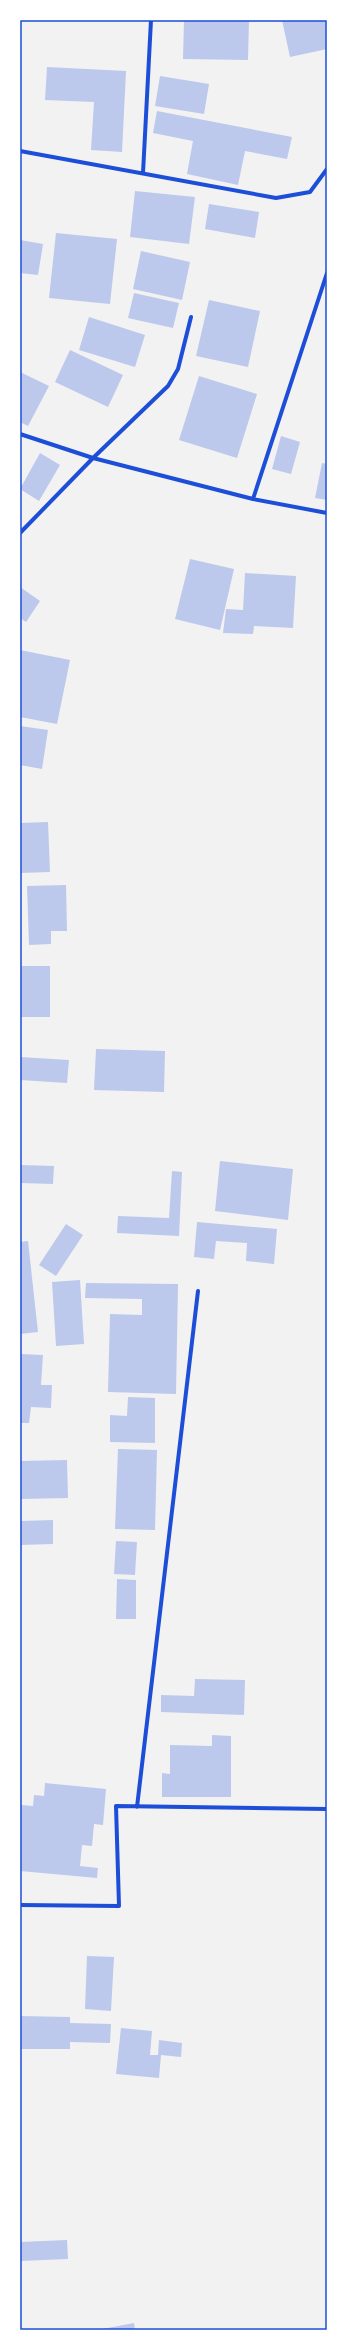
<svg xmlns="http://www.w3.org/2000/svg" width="347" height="2350" viewBox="0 0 347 2350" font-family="Helvetica,sans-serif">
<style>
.building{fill:#bdc9ec}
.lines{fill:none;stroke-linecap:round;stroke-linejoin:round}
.minor{stroke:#1d4ed8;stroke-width:4}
.neatline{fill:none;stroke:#1d4ed8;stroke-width:1.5}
</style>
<rect width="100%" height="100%" fill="#f2f2f2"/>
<path class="building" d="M184,20h65l-1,40 -65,-1z
M282,20h45v29l-37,8z
M47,67l79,4 -4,81 -31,-2 3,-48 -49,-2z
M160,76l49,8 -5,30 -49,-8z
M157,111l135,26 -5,22 -42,-8 -7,34 -51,-11 6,-33 -40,-8z
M135,191l60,6 -6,47 -59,-7z
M209,204l50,8 -4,26 -50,-9z
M56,233l61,6 -7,65 -61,-6z
M20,240l23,4 -5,31 -18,-2z
M141,251l49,11 -8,38 -49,-11z
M134,293l45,10 -6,25 -45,-10z
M209,300l51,11 -12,56 -52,-11z
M89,317l56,18 -10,32 -56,-17z
M70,350l53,25 -15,32 -53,-25z
M20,372l29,14 -21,40 -8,-4z
M199,376l58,18 -20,64 -58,-18z
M281,436l19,6 -9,32 -19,-5z
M40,453l20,12 -21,36 -19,-12z
M322,463l5,1v36l-12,-2z
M190,559l44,10 -14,61 -45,-11z
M245,573l51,3 -3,52 -39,-2 -1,8 -30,-1 3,-24 17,1z
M20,587l20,14 -14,21 -6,-4z
M20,650l50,10 -13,64 -37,-7z
M20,726l28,4 -6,39 -22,-4z
M48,822l2,50 -30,1v-50z
M66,885l1,46h-16v13l-22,1 -2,-59z
M20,966h30v51h-30z
M96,1049l69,2 -1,41 -70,-2z
M20,1057l49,3 -2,23 -47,-3z
M220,1161l73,8 -5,51 -73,-9z
M20,1165l34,1 -1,18 -33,-1z
M172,1171l10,1 -3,64 -62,-3 1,-17 51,2z
M197,1222l80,7 -3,35 -28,-3 1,-18 -31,-2 -2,18 -20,-2z
M66,1224l17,11 -27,41 -17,-11z
M28,1241l10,91 -18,2v-92z
M80,1280l4,64 -28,2 -4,-64z
M86,1283l92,1 -2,110 -68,-2 2,-78 32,1v-16l-57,-1z
M20,1354l23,1 -2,30h11l-1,23 -20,-1 -2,16h-9z
M128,1397l27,1v45l-45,-1v-27l17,1z
M118,1449l39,1 -2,80 -40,-1z
M67,1460l1,38 -48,1v-38z
M53,1520v24l-33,1v-24z
M116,1541l21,1 -2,33 -21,-1z
M117,1579l19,1v39h-20z
M195,1679l50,1 -1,35 -83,-3v-17l33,1z
M212,1735l19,1v61h-69v-24l8,1v-29l42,1z
M45,1783l61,6 -3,36 -9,-1 -2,22 -10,-1 -2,21 18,2 -1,10 -77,-7 1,-66 12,1 1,-11 10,1z
M87,1956l27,1 -3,54 -26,-2z
M20,2016l50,1v6l41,1 -1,19 -40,-1v7h-50z
M121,2028l31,3 -2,24h8l1,-15 23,3 -1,14 -20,-2 -2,23 -43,-4z
M67,2240l1,19 -48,2v-19z
M134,2323l1,7h-33v-1z"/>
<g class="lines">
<path class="minor" d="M20,151l256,47 34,-6 17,-23
M143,173l8,-153
M20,434l73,24 160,41 74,14
M253,499l74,-226
M20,533l73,-75 75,-72 10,-17 13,-52
M137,1807l61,-516
M20,1905l99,1 -3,-100 211,3"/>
</g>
<rect width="347" height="2350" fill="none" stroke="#ffffff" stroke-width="42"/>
<rect x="21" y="21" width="305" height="2308" class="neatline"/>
</svg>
